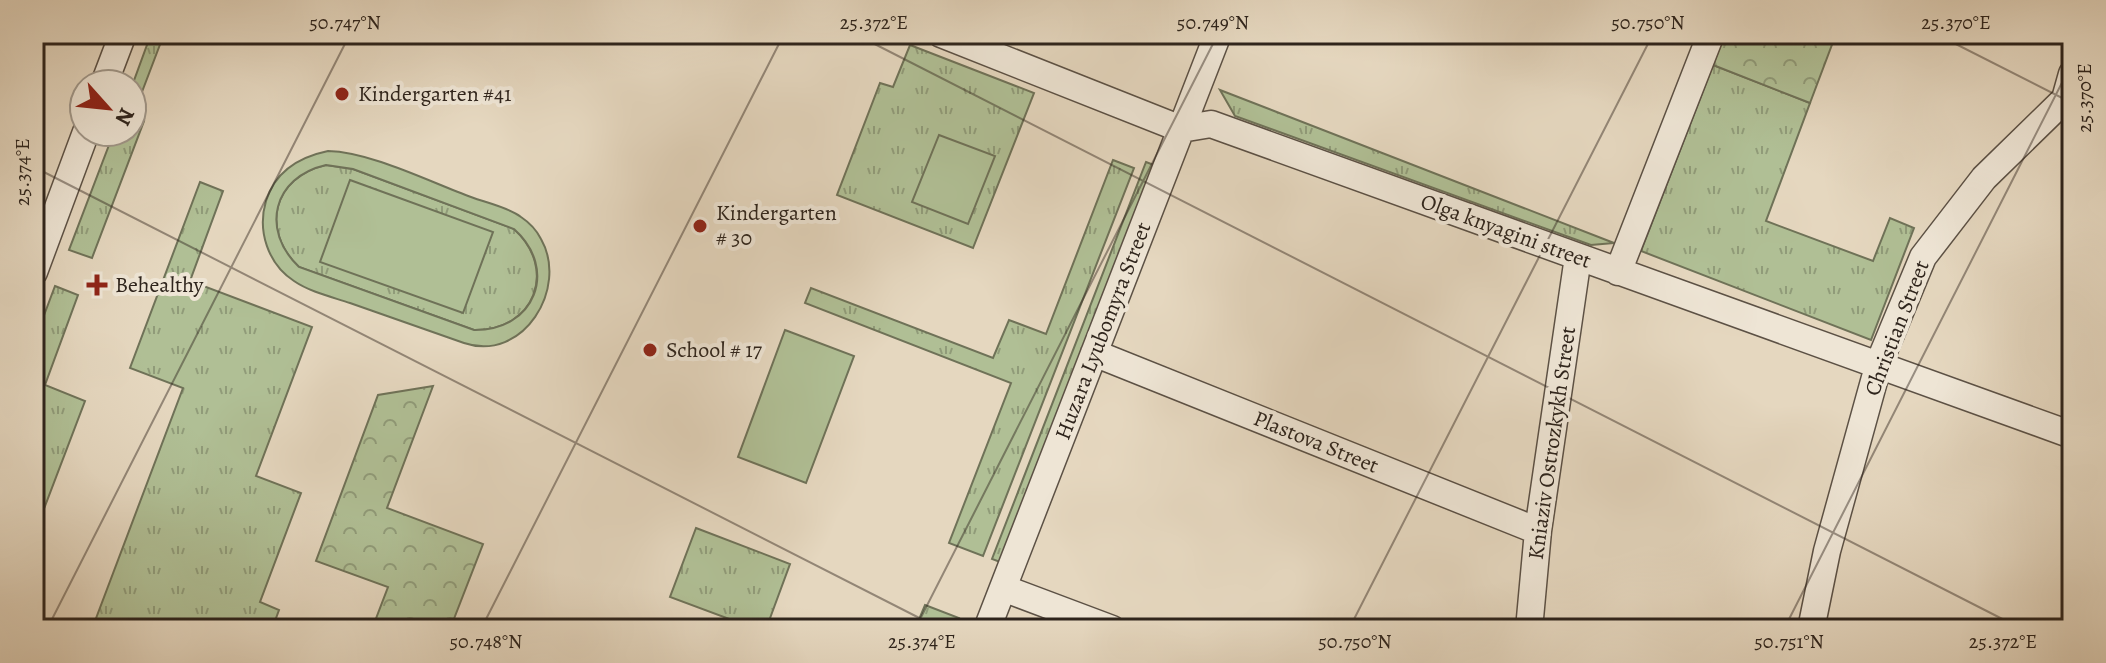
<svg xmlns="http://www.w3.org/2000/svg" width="2106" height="663" viewBox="0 0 2106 663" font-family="Alegreya,serif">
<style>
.grass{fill:url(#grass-tufts);stroke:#6f7258;stroke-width:2}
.forest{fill:url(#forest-crowns);stroke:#6f7258;stroke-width:2}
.green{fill:#b0bf95;stroke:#6f7258;stroke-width:2;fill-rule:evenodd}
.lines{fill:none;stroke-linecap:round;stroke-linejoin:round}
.minor-casing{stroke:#5c5145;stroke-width:29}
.minor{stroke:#eee5d5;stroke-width:26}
.ticks{fill:none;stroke:#2e241c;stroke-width:2;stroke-opacity:0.45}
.poi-dot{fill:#8f2418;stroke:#eee5d5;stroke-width:3}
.labels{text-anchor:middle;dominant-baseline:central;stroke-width:8;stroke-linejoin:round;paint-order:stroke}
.poi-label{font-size:22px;fill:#2e241c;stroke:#eee5d5;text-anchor:start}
.street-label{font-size:22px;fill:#2e241c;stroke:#eee5d5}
.neatline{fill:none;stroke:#2e241c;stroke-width:3}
.ticks-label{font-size:20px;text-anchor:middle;fill:#2e241c}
</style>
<defs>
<pattern id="grass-tufts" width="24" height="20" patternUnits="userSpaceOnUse" patternTransform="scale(2)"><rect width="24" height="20" fill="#b0bf95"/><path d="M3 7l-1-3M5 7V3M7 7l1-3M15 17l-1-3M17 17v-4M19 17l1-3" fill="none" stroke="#909b79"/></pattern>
<pattern id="forest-crowns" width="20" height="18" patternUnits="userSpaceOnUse" patternTransform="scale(2)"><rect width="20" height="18" fill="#b0bf95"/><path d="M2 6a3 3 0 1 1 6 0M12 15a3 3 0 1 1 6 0" fill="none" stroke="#909b79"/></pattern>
</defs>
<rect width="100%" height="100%" fill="#e5d7bf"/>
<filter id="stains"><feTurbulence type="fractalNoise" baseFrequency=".0025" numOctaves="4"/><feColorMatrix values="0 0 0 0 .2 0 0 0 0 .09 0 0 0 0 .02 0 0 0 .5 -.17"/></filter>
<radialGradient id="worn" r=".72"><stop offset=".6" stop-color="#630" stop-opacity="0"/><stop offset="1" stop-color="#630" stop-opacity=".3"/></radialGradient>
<path class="grass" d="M151,34h13l-27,71 -5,-2v-17z
M910,45l124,48 -61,155 -136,-53 43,-112 13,4z
M1713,65l97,38 -44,118 107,40 17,-43 24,10 -43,112 -230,-89z
M1220,90l394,153 -23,2 -356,-129z
M132,117l12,4 -52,137 -23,-8 45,-118h18z
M1113,160l21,8 -151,388 -34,-13 62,-160 -206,-80 6,-15 182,70 16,-38 37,14z
M1146,162l8,3 -154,397 -8,-3z
M326,165l27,4 161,60c44,40 21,102 -40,101l-175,-63c-39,-37 -26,-90 27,-102z
M200,182l23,9 -33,90 122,46 -56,149 45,17 -41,109 19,8 -7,19h-180l91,-241 -53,-20z
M55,286l23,9 -33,90 40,16 -51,134v-193z
M696,528l94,36 -24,65h-10l-86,-32z
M925,605l34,13 -4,11h-40z"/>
<path class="forest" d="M1725,34h111l-26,69 -97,-38z
M433,386l-46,122 96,36 -33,85h-78l16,-42 -72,-26 62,-166z"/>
<path class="green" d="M939,135l56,21 -27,68 -56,-22z
M328,151c43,1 102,31 143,46 16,6 37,10 50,20 9,6 16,14 20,22 28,49 -18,124 -77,104 -38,-13 -76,-27 -114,-40 -18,-6 -40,-11 -56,-22 -26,-17 -37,-50 -28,-80 9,-29 33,-44 62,-50zM326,165l27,4 161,60c45,40 21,102 -40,101l-175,-63c-39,-37 -26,-90 27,-102z
M350,180l143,52 -30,81 -143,-51z
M785,330l69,26 -48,127 -68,-26z"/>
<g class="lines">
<defs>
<path id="minor" d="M941,34l240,95 30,-5 861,311
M104,84l19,-50
M34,272l52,-140
M1618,272l93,-238
M1094,353l444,178
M1003,588l109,41
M987,629l231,-595
M1529,629l9,-98 40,-274
M1811,629l16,-78 52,-188 44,-106 61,-79 81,-79 7,-25"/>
</defs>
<use href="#minor" class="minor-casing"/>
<use href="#minor" class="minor"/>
</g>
<path class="ticks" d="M855,34l1167,595M1936,34l136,69M34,167l907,462M47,629l303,-595M481,629l303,-595M915,629l303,-595M1349,629l304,-595M1784,629l288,-566"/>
<g class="poi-dot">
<circle cx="342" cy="94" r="8"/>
<circle cx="700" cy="226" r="8"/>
<path d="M93 273h8v8h8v8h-8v8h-8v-8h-8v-8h8z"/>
<circle cx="650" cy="350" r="8"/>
</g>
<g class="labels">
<g class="poi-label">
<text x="358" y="94">Kindergarten #41</text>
<text x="716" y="213">Kindergarten<tspan x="716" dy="25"># 30</tspan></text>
<text x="115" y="285">Behealthy</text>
<text x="666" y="350">School # 17</text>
</g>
<g class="street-label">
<text transform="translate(1506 231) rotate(20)">Olga knyagini street</text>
<text transform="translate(1897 328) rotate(-69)">Christian Street</text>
<text transform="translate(1103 331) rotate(-69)">Huzara Lyubomyra Street</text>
<text transform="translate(1316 442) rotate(22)">Plastova Street</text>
<text transform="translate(1552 443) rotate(-82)">Kniaziv Ostrozkykh Street</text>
</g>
</g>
<rect width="2106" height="663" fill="none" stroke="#e5d7bf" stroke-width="88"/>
<g transform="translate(108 108) rotate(117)"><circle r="38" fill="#eee5d5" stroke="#a1988b" stroke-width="2"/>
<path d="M0-6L14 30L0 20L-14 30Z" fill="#8f2418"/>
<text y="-12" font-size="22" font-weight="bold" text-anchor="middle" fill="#2e241c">N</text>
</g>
<rect x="44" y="44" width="2018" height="575" class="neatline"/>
<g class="ticks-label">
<text x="345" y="29">50.747°N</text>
<text x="874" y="29">25.372°E</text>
<text x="1213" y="29">50.749°N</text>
<text x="1648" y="29">50.750°N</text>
<text x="1956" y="29">25.370°E</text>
<text transform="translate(2084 98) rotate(-90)" y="7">25.370°E</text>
<text transform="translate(22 172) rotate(-90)" y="7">25.374°E</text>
<text x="486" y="648">50.748°N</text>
<text x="922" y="648">25.374°E</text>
<text x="1355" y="648">50.750°N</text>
<text x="1789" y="648">50.751°N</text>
<text x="2003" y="648">25.372°E</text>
</g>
<rect width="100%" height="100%" filter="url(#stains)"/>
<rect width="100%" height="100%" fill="url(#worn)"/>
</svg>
